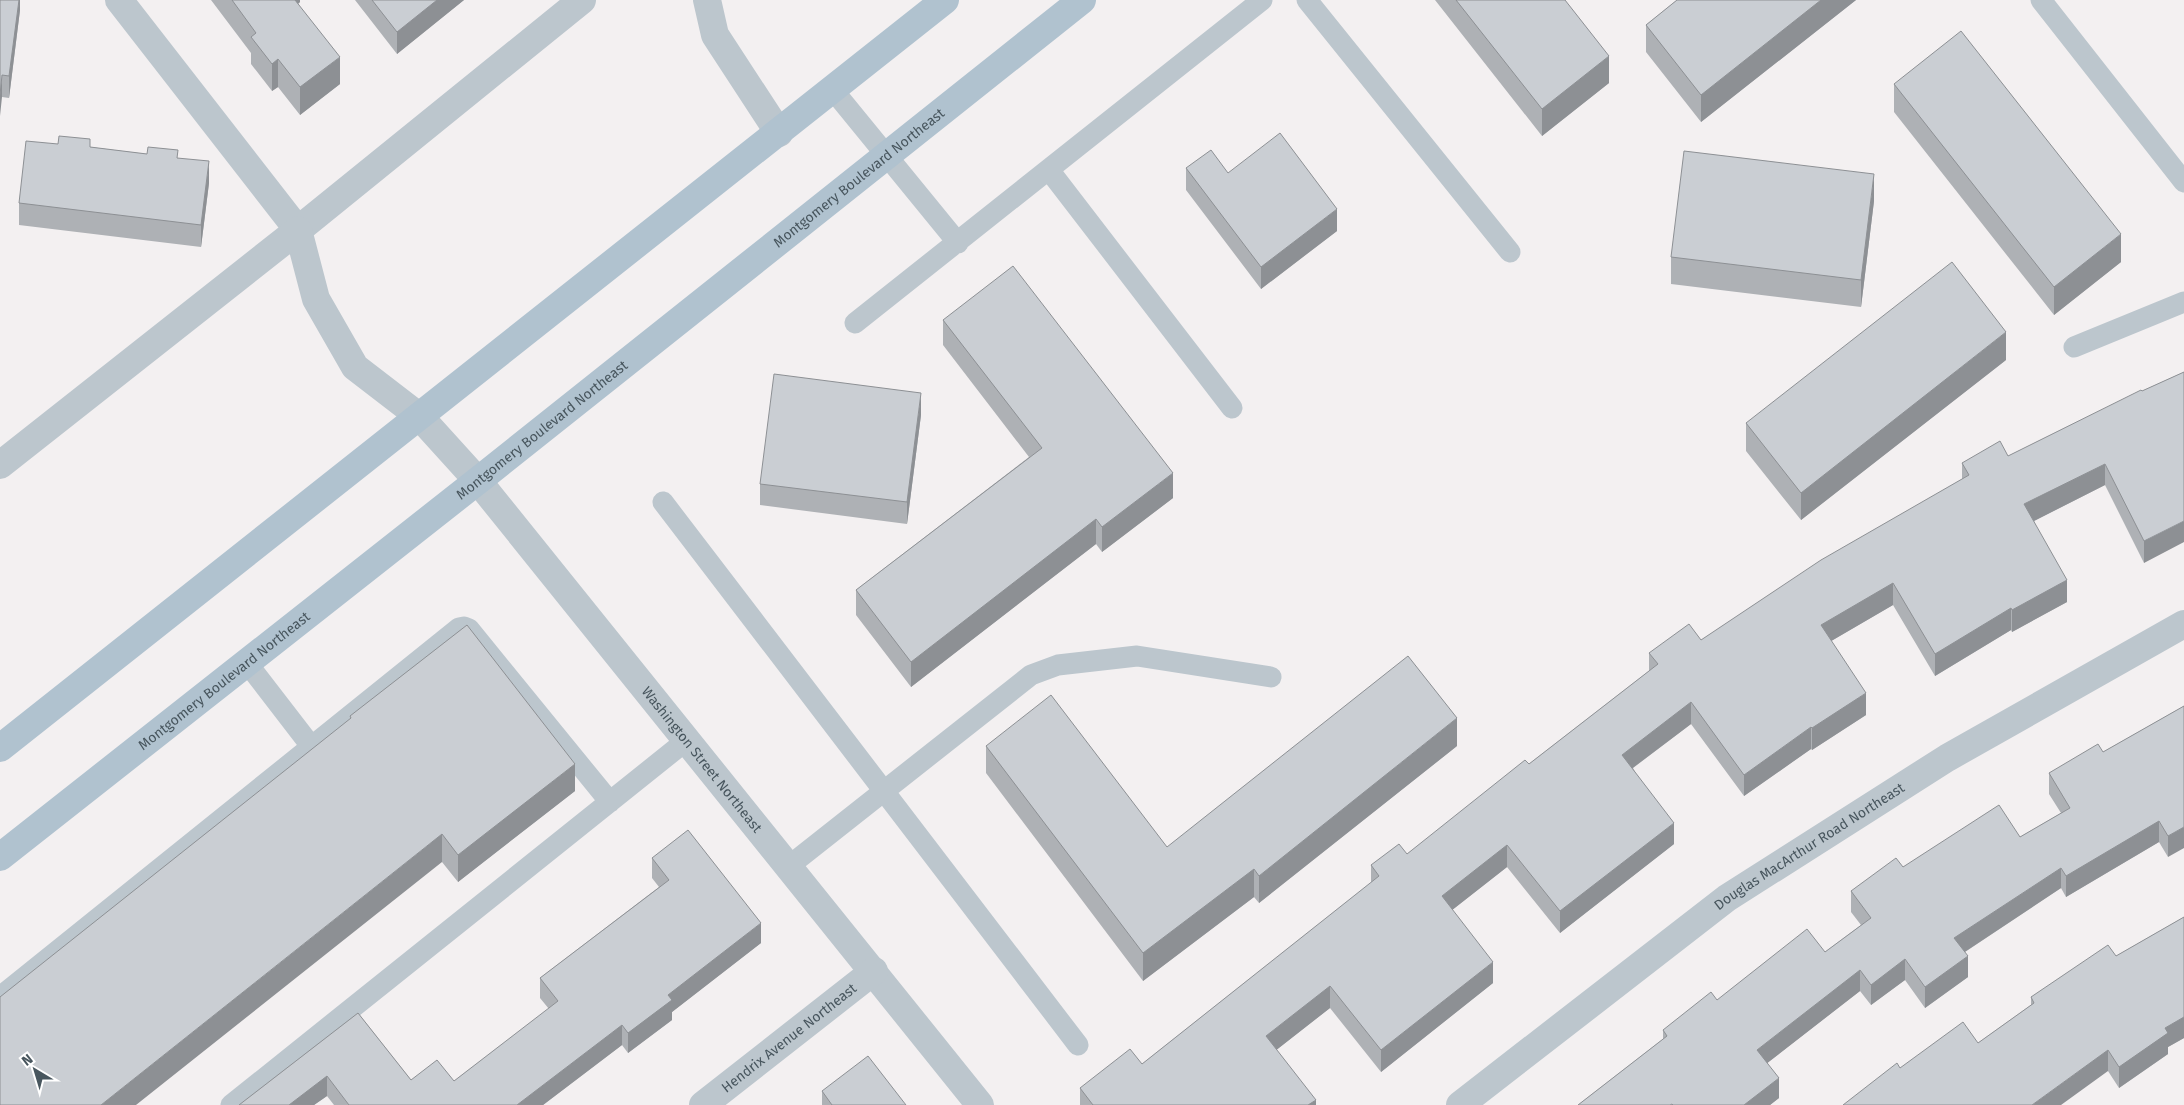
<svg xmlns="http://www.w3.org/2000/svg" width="2184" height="1105" viewBox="0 0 2184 1105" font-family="'Fira Sans',sans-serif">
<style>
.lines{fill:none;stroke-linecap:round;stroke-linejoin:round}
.service{stroke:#bcc6cd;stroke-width:21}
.minor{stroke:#bcc6cd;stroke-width:28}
.primary{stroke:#b0c2cf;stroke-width:28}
.wall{fill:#aeb1b5}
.shaded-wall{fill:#8d9094}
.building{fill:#caced3;stroke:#8d9094}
.labels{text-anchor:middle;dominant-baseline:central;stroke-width:5;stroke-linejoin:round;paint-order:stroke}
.street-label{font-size:14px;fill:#48565e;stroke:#fff}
</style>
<rect width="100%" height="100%" fill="#f3f0f1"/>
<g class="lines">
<path class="service" d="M1307,0l203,252
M2041,0l143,182
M833,90l125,153
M1049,170l183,238
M855,323l407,-323
M2074,347l110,-45
M663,502l415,543
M247,663l64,83
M789,866l242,-191 27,-10 79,-9 134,21
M0,997l459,-369 5,-1 5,2 141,173
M231,1105l456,-365"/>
<g class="minor">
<path d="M119,0l179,230 284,-230"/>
<path d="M707,0l8,35 64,98"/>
<path id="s1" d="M0,465l298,-235 18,69 39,68 65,50 58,64 502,624"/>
<path id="s2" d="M703,1105l171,-134"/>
<path id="s3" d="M1460,1105l267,-207 220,-140 237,-134"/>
</g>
<g class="primary">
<path d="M0,748l945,-748"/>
<path id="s4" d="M0,857l480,-378 602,-479"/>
</g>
</g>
<path class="wall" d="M0,0h20v10l-11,88 -7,-1z
M211,0h89v2l-2,2 42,80 -40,31 -22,-28 -6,4 -21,-27v-11z
M355,0h109l-67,54z
M1435,0h130l44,83 -67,53z
M1677,0h179l-155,122 -55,-70v-27z
M1894,84l227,178 -67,53 -160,-203z
M90,147l88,11 31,25 -8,64 -182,-22v-22z
M1186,168l42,5 109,58 -76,58 -75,-99z
M1874,201l-13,106 -190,-23v-27z
M943,320l230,178 -71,54 -6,-8 -185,143 -55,-72v-25l173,-133 -86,-112z
M2006,360l-205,160 -55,-69v-28z
M2184,372l-40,191 -39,-78 -71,36 33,81 -55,30 -1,-2 -76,46 -42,-71 -62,36 35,74 -54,35 -1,-1 -67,47 -53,-72 -58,44 41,76 -114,89 -53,-66 -55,43 41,73 -112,89 -51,-64 -54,42 40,55h-236v-17l62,-24 229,-181v-18l36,-11 122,-90 120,-93v-18l52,-13 261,-161v-16l46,-7 134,-65z
M921,415l-14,109 -147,-19v-21z
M2184,706l-16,151 -9,-15 -93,55 -5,-9 -96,64 3,25 -43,31 -20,-28 -34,25 -11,-14 -93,72 12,35 -9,7h-192l85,-66v-9l54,-30 108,-48 36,-27 -10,-13v-21l52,-24 117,-30 41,-24 -12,-19v-21l54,-21z
M350,716l225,75 -117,91 -16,-20 -92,-143z
M986,746l181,101 290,-101 -198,157 -5,-6 -111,84 -157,-208z
M652,858l109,85 -89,69v8l-44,33 -6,-8 -79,60h-209l-7,-9 -13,9h-75l119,-92 53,67 43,1 95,-72 -9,-11v-20l119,-91 -7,-9z
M2184,917v121l-16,9v7l-49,34 -11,-17 -208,-3 78,-25 53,-38v-8l85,-41z
M822,1091l84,14h-84z"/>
<path class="shaded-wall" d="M19,0h1v10l-11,88v-22z
M285,0h15v2l-15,12z
M437,0h27l-67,54v-22z
M1821,0h35l-155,122v-27z
M1609,56v27l-67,53v-27z
M340,57v27l-40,31v-28z
M278,59v28l-6,4v-27z
M2,75v22l-2,19v-21z
M209,161v22l-8,64v-22z
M1874,174v27l-13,106v-27z
M1337,209v22l-76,58v-22z
M2121,234v28l-67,53v-28z
M2006,332v28l-205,160v-27z
M921,393v22l-14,109v-22z
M2105,464v21l-81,41v-22z
M1173,473v25l-71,54v-25z
M1096,519v25l-185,143v-25z
M2184,521v21l-40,21v-22z
M2067,580v22l-55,30v-22z
M1893,583v22l-72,42v-22z
M2011,608v22l-76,46v-22z
M1866,693v22l-54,35v-22z
M1691,702v22l-69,52v-21z
M1457,718v28l-198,157v-27z
M1811,727v22l-67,47v-21z
M575,764v27l-117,91v-27z
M2159,821v21l-93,55v-21z
M1674,823v21l-114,89v-22z
M2184,827v21l-16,9v-21z
M442,834v28l-306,243h-35z
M1507,845v22l-65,51v-22z
M2061,868v20l-107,71v-21z
M1254,869v28l-111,84v-28z
M761,923v20l-89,69v8l-44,33v-20l40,-38z
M1968,956v21l-43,31v-21z
M1905,959v21l-34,25v-20z
M1493,962v21l-112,89v-22z
M1860,970v21l-103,80v-21z
M1330,986v22l-64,50v-22z
M2184,1017v21l-16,9v7l-49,34v-21l46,-39z
M622,1025v20l-79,60h-26z
M2108,1050v21l-47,34h-29z
M327,1076v20l-13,9h-25z
M1779,1078v20l-9,7h-26z
M1316,1100v5h-8z"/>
<path class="building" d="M0,0h19l-10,76 -7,-1 -2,20z
M232,0h63l45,57 -40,30 -22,-28 -6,5 -21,-27 5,-4z
M372,0h65l-40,32z
M1456,0h109l44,56 -67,53z
M1677,0h144l-120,95 -55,-70z
M1961,31l160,203 -67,53 -160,-203z
M1280,133l57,76 -76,58 -75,-99 25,-18 17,23z
M59,136l31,3v8l57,7 1,-7 30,3 -1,8 32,3 -8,64 -182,-22 7,-62 32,3z
M1684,151l190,23 -13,106 -190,-23z
M1952,262l54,70 -205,161 -55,-70z
M1013,266l160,207 -71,54 -6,-8 -185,143 -55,-72 186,-142 -99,-128z
M2184,372v149l-40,20 -39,-77 -81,40 43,76 -55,30 -1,-2 -76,46 -42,-71 -72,42 45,68 -54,35 -1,-1 -67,48 -53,-73 -69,53 52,68 -114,88 -53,-66 -65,51 51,66 -112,88 -51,-64 -64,50 50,64 -8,5h-215l-13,-17 50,-39 12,15 237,-188 -8,-11 28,-21 8,10 118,-94 4,4 129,-100 -9,-11 40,-29 12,16 120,-80 148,-85 -7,-12 38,-22 8,15 133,-66 1,1z
M774,374l147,19 -14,109 -147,-18z
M467,625l108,139 -117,91 -16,-21 -341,271h-101v-108l351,-279 -1,-2z
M1408,656l49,62 -198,158 -5,-7 -111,84 -157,-207 65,-51 116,152z
M2184,706v121l-16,9 -9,-15 -93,55 -5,-8 -107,70 14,18 -43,31 -20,-28 -34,26 -11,-15 -103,80 22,28 -35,27h-71l-1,-1 -2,1h-92l89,-69 -4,-6 48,-38 6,8 90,-71 18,23 46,-34 -20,-27 45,-33 7,9 96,-62 21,32 50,-29 -21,-35 49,-29 5,8z
M688,830l73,93 -93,72 4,5 -44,33 -6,-8 -105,80h-168l-22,-29 -38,29h-50l119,-92 53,67 26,-20 17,21 104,-80 -18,-23 129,-98 -17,-22z
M2184,917v100l-19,11 3,5 -49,34 -11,-17 -76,55h-189l54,-42 3,5 63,-46 15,21 56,-40 -3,-6 77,-52 8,11z
M868,1056l38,49h-74l-10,-14z"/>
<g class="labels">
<g class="street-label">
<text stroke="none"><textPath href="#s4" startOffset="1095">Montgomery Boulevard Northeast</textPath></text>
<text stroke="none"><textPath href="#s4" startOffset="690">Montgomery Boulevard Northeast</textPath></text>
<text stroke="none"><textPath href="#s4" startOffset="285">Montgomery Boulevard Northeast</textPath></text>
<text stroke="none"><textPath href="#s1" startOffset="1055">Washington Street Northeast</textPath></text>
<text stroke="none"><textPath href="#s3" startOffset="435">Douglas MacArthur Road Northeast</textPath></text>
<text stroke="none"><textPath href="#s2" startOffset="109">Hendrix Avenue Northeast</textPath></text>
</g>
</g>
<g transform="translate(35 1070) rotate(322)" stroke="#ffffff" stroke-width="4" paint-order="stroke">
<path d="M0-4L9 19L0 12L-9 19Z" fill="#48565e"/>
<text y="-8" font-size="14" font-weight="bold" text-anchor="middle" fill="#48565e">N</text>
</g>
</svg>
